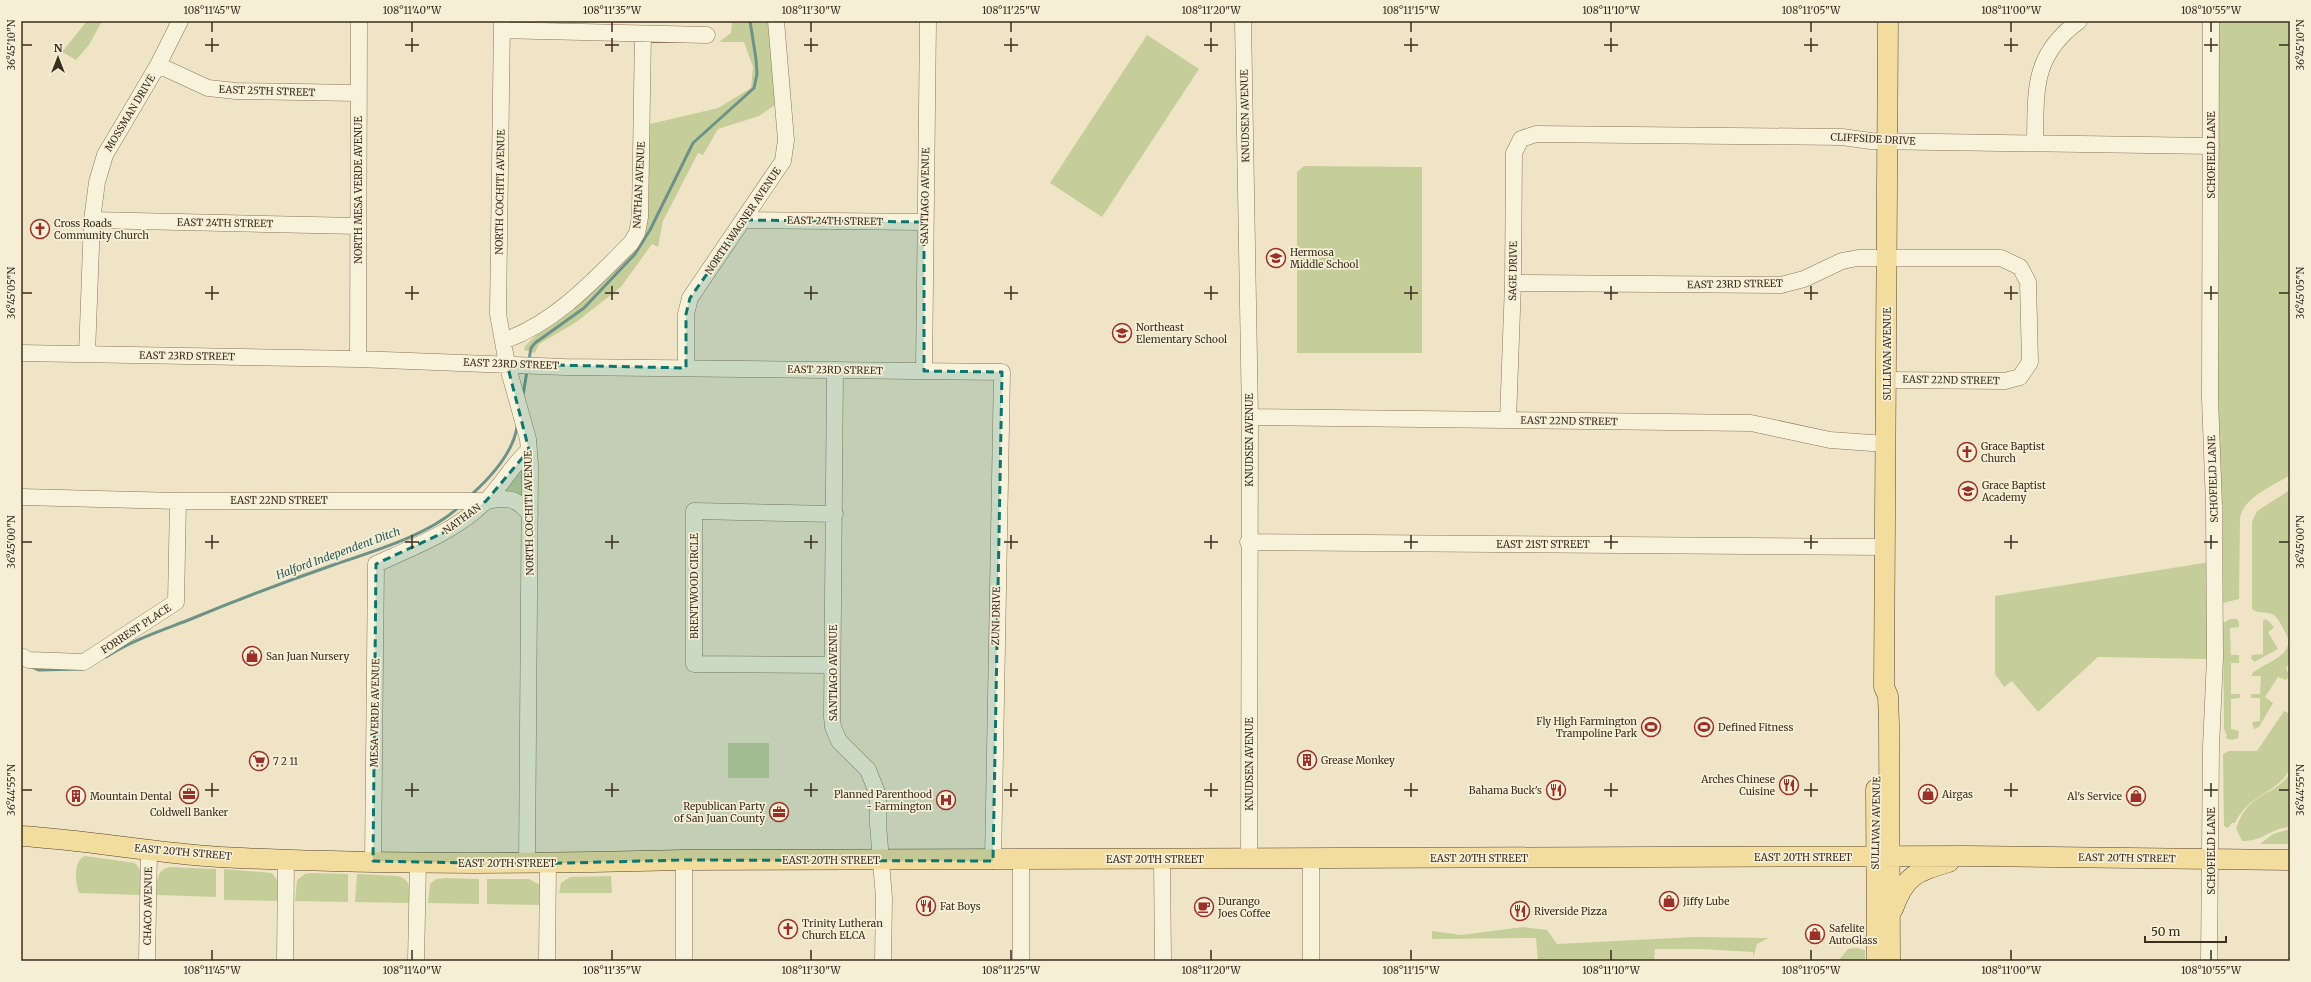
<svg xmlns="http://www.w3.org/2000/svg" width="2311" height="982" viewBox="0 0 2311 982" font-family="Merriweather,serif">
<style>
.green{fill:#c5ce99}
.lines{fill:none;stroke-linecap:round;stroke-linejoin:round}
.stream{stroke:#6e928a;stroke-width:3}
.minor-casing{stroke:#8b775b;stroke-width:17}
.major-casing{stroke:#59452f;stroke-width:21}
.minor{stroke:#f9f2da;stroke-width:16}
.major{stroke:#f2dc9e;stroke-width:20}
.marked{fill:#0f766e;fill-opacity:0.2;stroke:#0f766e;stroke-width:3;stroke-dasharray:8 5;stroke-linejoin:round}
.ticks{fill:none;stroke:#3b2e1f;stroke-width:1.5}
.labels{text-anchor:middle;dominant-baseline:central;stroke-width:3.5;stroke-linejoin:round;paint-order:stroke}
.street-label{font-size:10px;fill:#3b2e1f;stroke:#f6efd6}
.poi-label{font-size:10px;fill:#3b2e1f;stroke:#f6efd6;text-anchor:start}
.water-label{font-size:11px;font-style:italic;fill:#2e5b5a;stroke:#f6efd6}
.neatline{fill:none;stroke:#3b2e1f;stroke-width:1.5}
.ticks-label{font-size:10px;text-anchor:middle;fill:#3b2e1f}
</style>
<rect width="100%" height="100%" fill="#efe5c6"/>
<path class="green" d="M87,21h15l-13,24 -13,15 -14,-8z
M732,21h37l6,84 -16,11 -41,13 -15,26 -5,-2 -35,68 -5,26 -6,-3 -31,43 -46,36 -36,21 -4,9 -11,-3 1,-4 21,-21 88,-77 16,-124 68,-16 33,-20 2,-21 -9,-25h-25l12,-9z
M2219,21h71v454c-17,11 -46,22 -50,43l-1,81 -16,4v-98l-3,-1 -2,-97z
M1147,35l52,34 -97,148 -52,-34z
M1304,166l118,1v186h-125v-181z
M520,469l2,2v25l-17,-4 -1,-4z
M2290,490v175l-4,2 3,9 -3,4 -8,-3 -13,20 8,6 -14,24 -5,2 -2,-7 8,-1v-23h-9v-4h9l1,-18h-9v-2c12,-13 47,-18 33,-42 -3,-6 -6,-12 -10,-16 -7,-6 -17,-1 -23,-7v-87l5,-11z
M2210,562l-1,95 -4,2 -107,-2 -60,55 -26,-31 -8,6 -9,-13v-78z
M2230,619h7l2,4v4l-9,1 1,27h8v8h-8v31h9v4l-9,1v30l8,2 -1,7 -6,2 -7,-2 2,-2 -3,-7 -1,-106z
M2265,619l5,3 4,6 -6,4 10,17 -24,13 -3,-4 1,-3 11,-1v-33z
M2284,711l6,3v55c-14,26 -41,24 -55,54h-3l-4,5 -4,-2 -1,-72 6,-3h28z
M728,743h41v35h-41z
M2290,774v53c-20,1 -25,14 -48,14l-6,-13c4,-10 8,-19 17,-26 13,-11 25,-12 37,-28z
M2290,829v15h-30l13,-10z
M85,856l50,7 6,8v24l-62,-2c-4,-10 -6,-33 6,-37z
M170,867l46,2v28l-59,-2c0,-12 -2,-25 13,-28z
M224,869l48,4 7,10v18l-55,-1z
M311,873l37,1v28l-53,-1 2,-21 8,-6z
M357,874l41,2c14,4 12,15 12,27l-55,-1z
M611,876l1,17h-53l2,-10 9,-6z
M445,878l34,1v25l-51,-1 2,-19 6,-5z
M487,879h42l11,6 2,20 -55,-1z
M1523,927l24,3 10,14 137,-7 75,1 -12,6 -4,14v-6l-51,-3h-47l-1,12h-116l-2,-23 -104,1v-8l29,4z
M1856,948l9,2v11h-27l10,-12z"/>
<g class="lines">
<path class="stream" d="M529,360l2,-12 4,-5 49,-35 51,-54 15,-24 43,-87 61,-55 3,-14 -1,-15 -6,-38
M523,395l4,-24
M471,495c20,-18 42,-42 46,-68
M106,657c26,-17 57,-27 85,-38 48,-20 96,-38 145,-55 38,-13 93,-29 123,-57
M32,667l7,3 43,-1"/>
<defs>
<path id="minor" d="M502,21l-4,293 9,50 21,75 2,26 -3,399
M1243,21l7,396 -1,442
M502,30l205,5
M158,65l50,23 28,3 122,2
M2035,143c1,-53 -3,-88 44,-122
M92,220l266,6
M745,220l179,2
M1513,283l268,2 23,-6 38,-18 16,-3h143l19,9 8,15 2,80 -10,15 -15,4 -118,-1
M503,341c52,-18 90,-60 128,-98l6,-10 3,-16 3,-183
M21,353l337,6 207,8 437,5 -9,489
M87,354l5,-134 5,-38 8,-27 53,-90 22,-44
M358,359l1,-338
M686,368v-54l4,-16 93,-137 3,-21 -10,-119
M835,370l-3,347 1,10 6,14 29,29 10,25v29l6,74 -1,63
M924,371l4,-350
M1250,417l501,6 79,17 56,4
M1508,420l5,-137 1,-130 7,-14 15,-5 306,3 29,4 340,5
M21,497l157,4h308c22,-4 29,-4 44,13
M1248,542l638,5
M21,656l8,4 55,2 92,-60 2,-101
M832,665l-138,-1v-153l141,3
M1162,859l1,102
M1021,860v101
M373,861l3,-297c38,-17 80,-33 110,-63 16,-16 26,-36 43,-51
M147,961l2,-111
M285,961l1,-102
M416,961l2,-98
M547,961l1,-97
M684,961v-101
M1311,961v-103
M2209,961l2,-214 4,-89 -1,-152 -4,-108 1,-377"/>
<path id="major" d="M1888,21l-4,666 4,9 1,28 1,237
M1876,789l1,172
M21,836c67,4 132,17 199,21 155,8 310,7 464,3l1283,-4 323,4
M1893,909c12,-34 23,-37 56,-47"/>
</defs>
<use href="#minor" class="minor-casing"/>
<use href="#major" class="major-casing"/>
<use href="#minor" class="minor"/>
<use href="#major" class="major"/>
</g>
<path class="marked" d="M745,220l179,2v149l78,1 -9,489 -309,-1 -157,4 -154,-3 3,-297 71,-33 39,-30 43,-51 -22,-86 179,4v-54l4,-16z"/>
<path class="ticks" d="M212,22v10M412,22v10M612,22v10M811,22v10M1011,22v10M1211,22v10M1411,22v10M1611,22v10M1811,22v10M2011,22v10M2211,22v10M212,38v14M412,38v14M612,38v14M811,38v14M1011,38v14M1211,38v14M1411,38v14M1611,38v14M1811,38v14M2011,38v14M2211,38v14M22,45h10M205,45h14M405,45h14M605,45h14M804,45h14M1004,45h14M1204,45h14M1404,45h14M1604,45h14M1804,45h14M2004,45h14M2204,45h14M2279,45h10M212,286v14M412,286v14M612,286v14M811,286v14M1011,286v14M1211,286v14M1411,286v14M1611,286v14M1811,286v14M2011,286v14M2211,286v14M22,293h10M205,293h14M405,293h14M605,293h14M804,293h14M1004,293h14M1204,293h14M1404,293h14M1604,293h14M1804,293h14M2004,293h14M2204,293h14M2279,293h10M212,535v14M412,535v14M612,535v14M811,535v14M1011,535v14M1211,535v14M1411,535v14M1611,535v14M1811,535v14M2011,535v14M2211,535v14M22,542h10M205,542h14M405,542h14M605,542h14M804,542h14M1004,542h14M1204,542h14M1404,542h14M1604,542h14M1804,542h14M2004,542h14M2204,542h14M2279,542h10M212,783v14M412,783v14M612,783v14M811,783v14M1011,783v14M1211,783v14M1411,783v14M1611,783v14M1811,783v14M2011,783v14M2211,783v14M22,790h10M205,790h14M405,790h14M605,790h14M804,790h14M1004,790h14M1204,790h14M1404,790h14M1604,790h14M1804,790h14M2004,790h14M2204,790h14M2279,790h10M212,950v10M412,950v10M612,950v10M811,950v10M1011,950v10M1211,950v10M1411,950v10M1611,950v10M1811,950v10M2011,950v10M2211,950v10"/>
<defs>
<symbol id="church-ring" viewBox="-11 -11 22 22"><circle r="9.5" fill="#f6efd6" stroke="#9b2f2a" stroke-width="1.5"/><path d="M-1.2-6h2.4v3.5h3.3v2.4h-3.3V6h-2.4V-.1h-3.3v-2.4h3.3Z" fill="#9b2f2a"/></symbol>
<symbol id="school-ring" viewBox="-11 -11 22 22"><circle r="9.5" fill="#f6efd6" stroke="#9b2f2a" stroke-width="1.5"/><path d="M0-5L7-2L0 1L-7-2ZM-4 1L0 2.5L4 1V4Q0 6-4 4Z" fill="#9b2f2a"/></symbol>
<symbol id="shop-ring" viewBox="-11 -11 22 22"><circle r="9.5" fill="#f6efd6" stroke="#9b2f2a" stroke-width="1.5"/><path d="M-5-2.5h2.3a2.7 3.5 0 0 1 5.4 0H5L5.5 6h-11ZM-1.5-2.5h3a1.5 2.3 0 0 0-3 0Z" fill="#9b2f2a"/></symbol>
<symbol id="stadium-ring" viewBox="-11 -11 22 22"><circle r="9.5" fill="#f6efd6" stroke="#9b2f2a" stroke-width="1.5"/><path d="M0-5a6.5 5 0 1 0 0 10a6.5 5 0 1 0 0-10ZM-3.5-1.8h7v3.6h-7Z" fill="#9b2f2a"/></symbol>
<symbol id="building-ring" viewBox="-11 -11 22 22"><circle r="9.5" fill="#f6efd6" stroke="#9b2f2a" stroke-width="1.5"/><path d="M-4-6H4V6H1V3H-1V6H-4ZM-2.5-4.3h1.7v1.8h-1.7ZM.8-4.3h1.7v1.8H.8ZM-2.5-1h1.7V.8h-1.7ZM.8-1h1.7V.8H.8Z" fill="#9b2f2a"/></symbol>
<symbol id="supermarket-ring" viewBox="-11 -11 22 22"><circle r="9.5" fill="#f6efd6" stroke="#9b2f2a" stroke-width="1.5"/><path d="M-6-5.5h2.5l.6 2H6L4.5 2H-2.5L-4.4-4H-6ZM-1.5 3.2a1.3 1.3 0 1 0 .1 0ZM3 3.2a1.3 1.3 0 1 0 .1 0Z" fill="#9b2f2a"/></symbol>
<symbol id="restaurant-ring" viewBox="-11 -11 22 22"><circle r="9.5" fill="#f6efd6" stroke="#9b2f2a" stroke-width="1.5"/><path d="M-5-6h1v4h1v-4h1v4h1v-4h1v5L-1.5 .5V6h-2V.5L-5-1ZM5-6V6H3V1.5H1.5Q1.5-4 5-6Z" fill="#9b2f2a"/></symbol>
<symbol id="office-ring" viewBox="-11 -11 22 22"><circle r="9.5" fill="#f6efd6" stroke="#9b2f2a" stroke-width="1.5"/><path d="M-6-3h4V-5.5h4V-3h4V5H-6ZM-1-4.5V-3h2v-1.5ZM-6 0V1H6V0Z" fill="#9b2f2a"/></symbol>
<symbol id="hospital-ring" viewBox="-11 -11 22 22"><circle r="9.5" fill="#f6efd6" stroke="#9b2f2a" stroke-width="1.5"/><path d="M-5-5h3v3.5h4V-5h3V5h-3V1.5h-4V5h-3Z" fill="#9b2f2a"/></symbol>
<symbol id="cafe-ring" viewBox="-11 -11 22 22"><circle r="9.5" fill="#f6efd6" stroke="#9b2f2a" stroke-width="1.5"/><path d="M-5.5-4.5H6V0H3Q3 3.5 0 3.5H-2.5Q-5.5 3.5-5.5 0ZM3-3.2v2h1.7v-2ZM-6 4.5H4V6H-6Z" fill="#9b2f2a"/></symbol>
</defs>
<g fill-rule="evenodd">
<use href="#church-ring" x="29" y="218" width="22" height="22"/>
<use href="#school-ring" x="1265" y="247" width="22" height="22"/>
<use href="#school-ring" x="1111" y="322" width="22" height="22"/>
<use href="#church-ring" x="1956" y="441" width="22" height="22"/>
<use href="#school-ring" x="1957" y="480" width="22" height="22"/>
<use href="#shop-ring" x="241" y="645" width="22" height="22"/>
<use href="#stadium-ring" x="1640" y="716" width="22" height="22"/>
<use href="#stadium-ring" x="1693" y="716" width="22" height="22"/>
<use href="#building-ring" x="1296" y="749" width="22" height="22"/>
<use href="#supermarket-ring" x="248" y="750" width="22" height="22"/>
<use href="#restaurant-ring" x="1778" y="774" width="22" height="22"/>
<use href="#restaurant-ring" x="1545" y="779" width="22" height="22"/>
<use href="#office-ring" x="178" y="783" width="22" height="22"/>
<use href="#shop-ring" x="1917" y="783" width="22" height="22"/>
<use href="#building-ring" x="65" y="785" width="22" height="22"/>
<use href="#shop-ring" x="2125" y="785" width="22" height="22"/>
<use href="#hospital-ring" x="935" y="789" width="22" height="22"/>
<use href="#office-ring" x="768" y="801" width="22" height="22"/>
<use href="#shop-ring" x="1658" y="890" width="22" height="22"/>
<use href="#restaurant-ring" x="915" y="895" width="22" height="22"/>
<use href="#cafe-ring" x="1193" y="896" width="22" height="22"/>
<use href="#restaurant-ring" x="1509" y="900" width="22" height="22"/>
<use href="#church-ring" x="777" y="918" width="22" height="22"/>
<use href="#shop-ring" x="1804" y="923" width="22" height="22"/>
</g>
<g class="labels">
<g class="street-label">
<text transform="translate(267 91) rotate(2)">EAST 25TH STREET</text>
<text transform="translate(130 113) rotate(-59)">MOSSMAN DRIVE</text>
<text transform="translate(1245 116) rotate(-91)">KNUDSEN AVENUE</text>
<text transform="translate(1873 139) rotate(3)">CLIFFSIDE DRIVE</text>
<text transform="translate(2211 155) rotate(-90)">SCHOFIELD LANE</text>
<text transform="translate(639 185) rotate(-87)">NATHAN AVENUE</text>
<text transform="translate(358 190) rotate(-90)">NORTH MESA VERDE AVENUE</text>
<text transform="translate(500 192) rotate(-89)">NORTH COCHITI AVENUE</text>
<text transform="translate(925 196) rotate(-89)">SANTIAGO AVENUE</text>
<text transform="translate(743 221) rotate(-56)">NORTH WAGNER AVENUE</text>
<text transform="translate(835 221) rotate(1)">EAST 24TH STREET</text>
<text transform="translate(225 223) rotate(1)">EAST 24TH STREET</text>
<text transform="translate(1513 271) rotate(-89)">SAGE DRIVE</text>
<text transform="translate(1735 284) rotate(-1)">EAST 23RD STREET</text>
<text transform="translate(1887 354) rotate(-90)">SULLIVAN AVENUE</text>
<text transform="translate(187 356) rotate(1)">EAST 23RD STREET</text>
<text transform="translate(511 364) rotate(2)">EAST 23RD STREET</text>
<text transform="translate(835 370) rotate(1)">EAST 23RD STREET</text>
<text transform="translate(1951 380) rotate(1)">EAST 22ND STREET</text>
<text transform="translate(1569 421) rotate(1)">EAST 22ND STREET</text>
<text transform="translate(1249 440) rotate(-90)">KNUDSEN AVENUE</text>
<text transform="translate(2213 479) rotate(-92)">SCHOFIELD LANE</text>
<text x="279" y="500">EAST 22ND STREET</text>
<text transform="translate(529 513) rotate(-91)">NORTH COCHITI AVENUE</text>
<text transform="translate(462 519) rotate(-36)">NATHAN</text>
<text x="1543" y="544">EAST 21ST STREET</text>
<text transform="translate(694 586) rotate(-90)">BRENTWOOD CIRCLE</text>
<text transform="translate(996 616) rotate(-89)">ZUNI DRIVE</text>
<text transform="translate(136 629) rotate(-33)">FORREST PLACE</text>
<text transform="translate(833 673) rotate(-90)">SANTIAGO AVENUE</text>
<text transform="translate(375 713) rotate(-89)">MESA VERDE AVENUE</text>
<text transform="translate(1249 764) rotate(-90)">KNUDSEN AVENUE</text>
<text transform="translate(1876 823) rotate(-89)">SULLIVAN AVENUE</text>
<text transform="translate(2211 851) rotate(-90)">SCHOFIELD LANE</text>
<text transform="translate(183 852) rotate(5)">EAST 20TH STREET</text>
<text x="1803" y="857">EAST 20TH STREET</text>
<text x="1479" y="858">EAST 20TH STREET</text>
<text transform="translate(2127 858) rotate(1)">EAST 20TH STREET</text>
<text x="1155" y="859">EAST 20TH STREET</text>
<text x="831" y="860">EAST 20TH STREET</text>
<text x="507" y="863">EAST 20TH STREET</text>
<text transform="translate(148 906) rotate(-89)">CHACO AVENUE</text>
</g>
<g class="poi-label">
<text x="54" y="223">Cross Roads<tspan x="54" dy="12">Community Church</tspan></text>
<text x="1290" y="252">Hermosa<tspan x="1290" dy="12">Middle School</tspan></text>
<text x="1136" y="327">Northeast<tspan x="1136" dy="12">Elementary School</tspan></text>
<text x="1981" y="446">Grace Baptist<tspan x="1981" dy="12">Church</tspan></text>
<text x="1982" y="485">Grace Baptist<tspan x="1982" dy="12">Academy</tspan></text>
<text x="266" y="656">San Juan Nursery</text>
<text x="1637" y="721" text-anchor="end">Fly High Farmington<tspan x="1637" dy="12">Trampoline Park</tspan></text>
<text x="1718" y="727">Defined Fitness</text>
<text x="1321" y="760">Grease Monkey</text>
<text x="273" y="761">7 2 11</text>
<text x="1775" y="779" text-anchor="end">Arches Chinese<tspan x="1775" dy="12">Cuisine</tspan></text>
<text x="1542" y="790" text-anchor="end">Bahama Buck's</text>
<text x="932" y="794" text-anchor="end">Planned Parenthood<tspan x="932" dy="12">- Farmington</tspan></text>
<text x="1942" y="794">Airgas</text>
<text x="90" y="796">Mountain Dental</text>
<text x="2122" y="796" text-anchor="end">Al's Service</text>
<text x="765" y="806" text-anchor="end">Republican Party<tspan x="765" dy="12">of San Juan County</tspan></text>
<text x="189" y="812" text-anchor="middle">Coldwell Banker</text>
<text x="1218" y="901">Durango<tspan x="1218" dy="12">Joes Coffee</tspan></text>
<text x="1683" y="901">Jiffy Lube</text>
<text x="940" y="906">Fat Boys</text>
<text x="1534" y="911">Riverside Pizza</text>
<text x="802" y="923">Trinity Lutheran<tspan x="802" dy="12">Church ELCA</tspan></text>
<text x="1829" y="928">Safelite<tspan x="1829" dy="12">AutoGlass</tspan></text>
</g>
<g class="water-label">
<text transform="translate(338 553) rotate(-20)">Halford Independent Ditch</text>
</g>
</g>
<rect width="2311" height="982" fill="none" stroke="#f6efd6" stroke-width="44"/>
<g transform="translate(58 58)" stroke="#f6efd6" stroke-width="3" paint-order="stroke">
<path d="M0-3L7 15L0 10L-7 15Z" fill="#3b2e1f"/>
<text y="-6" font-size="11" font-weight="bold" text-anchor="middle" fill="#3b2e1f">N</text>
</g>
<path d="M2145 936v6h81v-6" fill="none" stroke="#3b2e1f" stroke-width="2"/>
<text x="2151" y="936" font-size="12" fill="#3b2e1f" stroke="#f6efd6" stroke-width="3" paint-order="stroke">50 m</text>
<rect x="22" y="22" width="2267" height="938" class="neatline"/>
<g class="ticks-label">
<text x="212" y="14">108°11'45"W</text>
<text x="412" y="14">108°11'40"W</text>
<text x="612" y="14">108°11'35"W</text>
<text x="811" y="14">108°11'30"W</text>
<text x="1011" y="14">108°11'25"W</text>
<text x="1211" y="14">108°11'20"W</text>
<text x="1411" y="14">108°11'15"W</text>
<text x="1611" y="14">108°11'10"W</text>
<text x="1811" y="14">108°11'05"W</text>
<text x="2011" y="14">108°11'00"W</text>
<text x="2211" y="14">108°10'55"W</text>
<text transform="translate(11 45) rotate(-90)" y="4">36°45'10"N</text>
<text transform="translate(2300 45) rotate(-90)" y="4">36°45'10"N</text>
<text transform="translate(11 293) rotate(-90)" y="4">36°45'05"N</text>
<text transform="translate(2300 293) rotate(-90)" y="4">36°45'05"N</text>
<text transform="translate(11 542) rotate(-90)" y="4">36°45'00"N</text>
<text transform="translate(2300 542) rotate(-90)" y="4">36°45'00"N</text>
<text transform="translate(11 790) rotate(-90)" y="4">36°44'55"N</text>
<text transform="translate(2300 790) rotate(-90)" y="4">36°44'55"N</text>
<text x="212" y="974">108°11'45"W</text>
<text x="412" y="974">108°11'40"W</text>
<text x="612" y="974">108°11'35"W</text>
<text x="811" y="974">108°11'30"W</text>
<text x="1011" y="974">108°11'25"W</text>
<text x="1211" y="974">108°11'20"W</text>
<text x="1411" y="974">108°11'15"W</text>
<text x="1611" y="974">108°11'10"W</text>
<text x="1811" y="974">108°11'05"W</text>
<text x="2011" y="974">108°11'00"W</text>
<text x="2211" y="974">108°10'55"W</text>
</g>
</svg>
